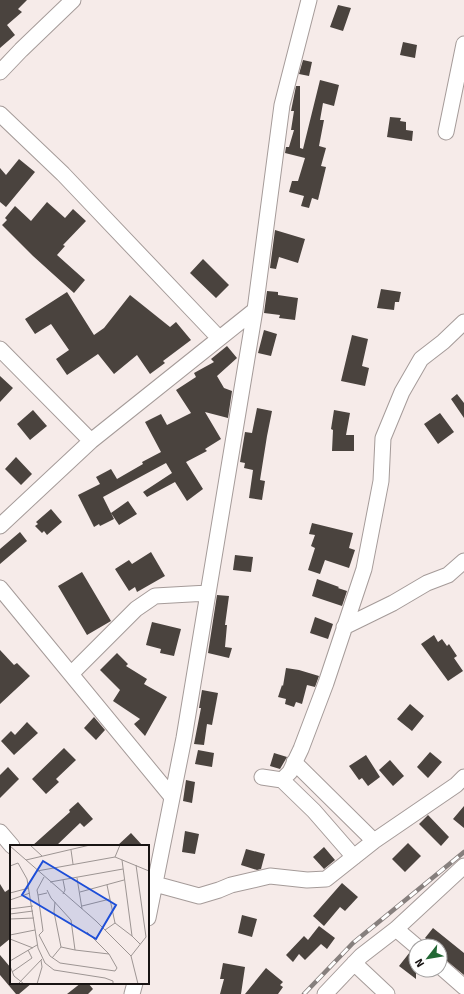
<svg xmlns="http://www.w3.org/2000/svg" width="464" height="994" viewBox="0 0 464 994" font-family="Signika,sans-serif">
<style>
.building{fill:#4a433e}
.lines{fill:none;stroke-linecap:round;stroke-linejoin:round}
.minor-casing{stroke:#a59b99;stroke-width:17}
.minor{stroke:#fff;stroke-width:15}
.rail-casing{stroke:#867f7d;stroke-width:4.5}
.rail{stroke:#fff;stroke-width:3;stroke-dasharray:9;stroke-linecap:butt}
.inset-road{fill:none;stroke:#9d9593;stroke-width:1}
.view{fill:#1d4ed8;fill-opacity:0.15;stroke:#1d4ed8;stroke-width:2}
.inset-edge{fill:none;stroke:#181413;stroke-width:2}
</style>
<rect width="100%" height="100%" fill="#f6ebe9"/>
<path class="building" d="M0,0h27l-9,9 4,3 -15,13 8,10 -15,13z
M338,5l13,3 -8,23 -13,-4z
M403,42l14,3 -2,13 -15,-3z
M303,60l9,2 -3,14 -10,-2z
M320,80l19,5 -5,21 -11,-3 -3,17h4l-5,26 7,2 -5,18 5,1 -8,33 -6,-2 -3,10 -8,-2 3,-10 -15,-4 3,-11h6l7,-23 -20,-5 1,-6h3l5,-17h-3l3,-19h-3l5,-25h4v62l3,1z
M390,117l11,1 -1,3 6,1v8l7,1 -1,10 -25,-4z
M19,159l16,13 -29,35 -6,-5v-34l6,7z
M47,202l18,16 8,-9 13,12 -23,24 2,1 -8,9 28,25 -11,13 -41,-37 -31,-31 5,-5 -2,-2 10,-12 16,15z
M275,230l30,9 -7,24 -19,-6 -3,12 -6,-1z
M203,259l26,26 -13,13 -26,-25z
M381,289l20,3 -2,10h-4l-1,8 -17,-2z
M267,291l11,1v3l20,3 -3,22 -16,-2 1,-3 -16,-2z
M67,292l27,43 10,-7 26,-33 40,32 6,-5 15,18 -28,21 2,2 -15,11 -13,-19 -23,19 -16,-20 -31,21 -11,-16 13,-9 -18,-26 -16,10 -10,-15z
M264,330l13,4 -6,22 -13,-3z
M352,335l16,4 -6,27 7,2 -4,18 -24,-5z
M227,346l10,12 -20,18 7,12 8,3 -4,27 -23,-6 16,27 -16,10 2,2 -21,11 17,27 -16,12 -12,-19 -28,15 -4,-5 29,-19 -6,-10 -63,34 11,22 -14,7 -1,-2 -5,3 -16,-32 22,-11 -4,-7 15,-8 6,10 26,-15 -1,-2 19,-10 -16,-30 16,-8 6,11 24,-12 -15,-23 20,-13 -2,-4 20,-11 -3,-3z
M0,376l13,12 -13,14z
M457,394l7,9v15l-13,-19z
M257,408l15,3 -5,25 -7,44 5,1 -3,19 -13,-2 4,-28 -9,-2 1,-5 -5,-1 5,-30 7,1z
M33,410l14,16 -17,14 -13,-16z
M334,410l16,3 -4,22h8v16h-22l1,-21 -2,-1z
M440,413l14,19 -16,12 -14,-20z
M16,457l16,17 -11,11 -16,-16z
M128,501l9,13 -18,11 -8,-12z
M51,509l11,13 -15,13 -3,-4 -2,2 -7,-7 3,-2 -2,-2z
M312,523l41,10 -4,15 6,2 -6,18 -24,-8 -5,14 -12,-4 7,-22 -4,-2 4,-11 -6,-1z
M20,532l7,9 -27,23v-15z
M151,552l14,24 -28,16 -2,-5 -6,4 -14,-22 14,-9 3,4z
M235,555l18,2 -2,15 -18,-2z
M82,572l29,49 -24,14 -29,-49z
M317,579l22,8 -1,1 9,3 -5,15 -30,-10z
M217,595l12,1 -4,29h2l-2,22 7,1 -3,10 -21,-5z
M315,617l18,7 -5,15 -18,-6z
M152,622l29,7 -7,27 -14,-3 1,-4 -15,-4z
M434,635l4,7 4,-3 5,7 2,-2 8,12 -3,2 9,13 -15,10 -27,-37z
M0,650l14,15 3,-2 13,13 -30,28z
M117,653l11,11 -2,2 21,13 -3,5 23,13 -22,39 -11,-12 6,-5 -27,-18 7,-11 -20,-20z
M286,668l13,2 20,6 -4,11 -8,-2 -5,19 -6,-2 -2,5 -9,-3 1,-5 -8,-2 4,-12 1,1z
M202,690l16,3 -6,32 -5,-1 -3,21 -10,-1 7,-36h-2z
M410,704l14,12 -12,15 -15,-12z
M94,717l11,13 -9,10 -12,-12z
M27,722l11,11 -24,22 -13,-14 10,-10 4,4z
M64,748l12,12 -20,19 3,3 -13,12 -14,-15z
M198,750l16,3 -2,14 -17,-3z
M430,752l12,10 -14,16 -11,-11z
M274,753l13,4 -7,12 -10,-3z
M366,755l14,22 -12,9 -6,-8 -3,2 -10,-14z
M390,760l14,16 -11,10 -14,-16z
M8,767l11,12 -19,19v-23z
M186,780l9,2 -3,21 -9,-2z
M78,802l15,17 -9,8 -4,-4 -24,23h-24l38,-34 -1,-2z
M464,806v22l-11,-9z
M428,815l21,22 -8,9 -22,-22z
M185,831l14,3 -4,20 -13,-2z
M131,833l12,13h-26z
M408,843l13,13 -16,16 -13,-13z
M324,847l11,13 -11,9 -11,-12z
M246,849l19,5 -4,15 -4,1 -16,-5z
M342,883l16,14 -13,14 -5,-4 -16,19 -11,-10z
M0,884l5,8 6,-4v50l-11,9z
M242,915l15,4 -5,18 -14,-4z
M319,926l16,12 -8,11 -6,-5 -16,16 -6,-6 -6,8 -7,-7 18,-19 4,4z
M433,928l31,25v22l-22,-18 2,-1 -4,-4v-6h-14l4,-4 -5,-4z
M410,952l6,5v22l-17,-13z
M0,955l11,13v15h21l-13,11h-3l-16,-19z
M223,963l22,4 -4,27h-21l4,-15h-4z
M266,968l17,14 -3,3 3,2 -5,7h-33z
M81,983h7l5,6 -5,5h-21z"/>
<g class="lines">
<defs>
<path id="minor" d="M0,72l21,-22 52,-50
M0,114l63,60 156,164
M446,132l18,-88
M0,349l91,92
M0,526l91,-85 164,-131
M0,588l172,209
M344,627l49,-24 34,-20 21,-8 16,-14
M71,674l65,-65 19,-13 53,-3
M294,762l80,79 82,-56 8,-8
M262,777l20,3 8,-8 11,-23 25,-66 38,-114 17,-88 2,-43 19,-46 19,-33 22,-17 21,-20
M282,780l32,31 40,46
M0,832l12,14
M155,884l44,12 20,-6 12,-5 39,-9 37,4 19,-1 48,-38
M148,918l36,-180 71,-428 27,-205 27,-105
M396,929l20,17
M354,963l33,31
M440,966l24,21
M132,994l3,-11
M325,994l36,-38 35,-27 68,-63"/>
</defs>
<use href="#minor" class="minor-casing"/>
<use href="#minor" class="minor"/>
<defs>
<path id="rail" d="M304,994l49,-51 111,-91"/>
</defs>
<use href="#rail" class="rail-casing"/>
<use href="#rail" class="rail"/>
</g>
<g transform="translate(10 845)">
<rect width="139" height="139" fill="#f6ebe9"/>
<path class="inset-road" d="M20,0l12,11M0,1l86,75 35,35M61,5l2,14M105,12l34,14M16,15l64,-15M112,15l10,76 8,8M126,20l10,72 -15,19 7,28M0,21l8,-3 9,16 11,69 7,15 9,7 51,8 8,3v3M27,26l78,-14 5,-12M67,33l5,31M40,37l73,-13M97,40l8,38 17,13M70,47l44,-12M0,48l19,-5M37,48l-9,2 5,36 -4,4 11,21 10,7 55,8 2,-3 -8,-14 -34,-4 -4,-30 -20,-22 -4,-8M53,49l2,-4 -2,-10M28,50l-1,-5 7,-13M0,55l20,-7M45,57l-1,10 7,35M72,61l28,-7M0,64l23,-3M0,69l23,-3M0,74l24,-1M95,85l10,-7M77,87l22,22M0,90l25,-5M0,94l23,9M51,102l14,3M42,113l9,-11M0,116l27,-16M0,121l4,10 10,8M2,127l20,-14 -4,-8M8,139l24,-25M27,139l5,-17 -1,-7"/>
<path class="view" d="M33,16l73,44 -20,34 -74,-44z"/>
<rect width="139" height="139" class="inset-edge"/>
</g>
<g transform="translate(428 958) rotate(239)"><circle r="19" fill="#ffffff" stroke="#a3a1a1"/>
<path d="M0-3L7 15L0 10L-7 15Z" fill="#236935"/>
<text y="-6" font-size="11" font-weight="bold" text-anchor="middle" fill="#181413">N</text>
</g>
</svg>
